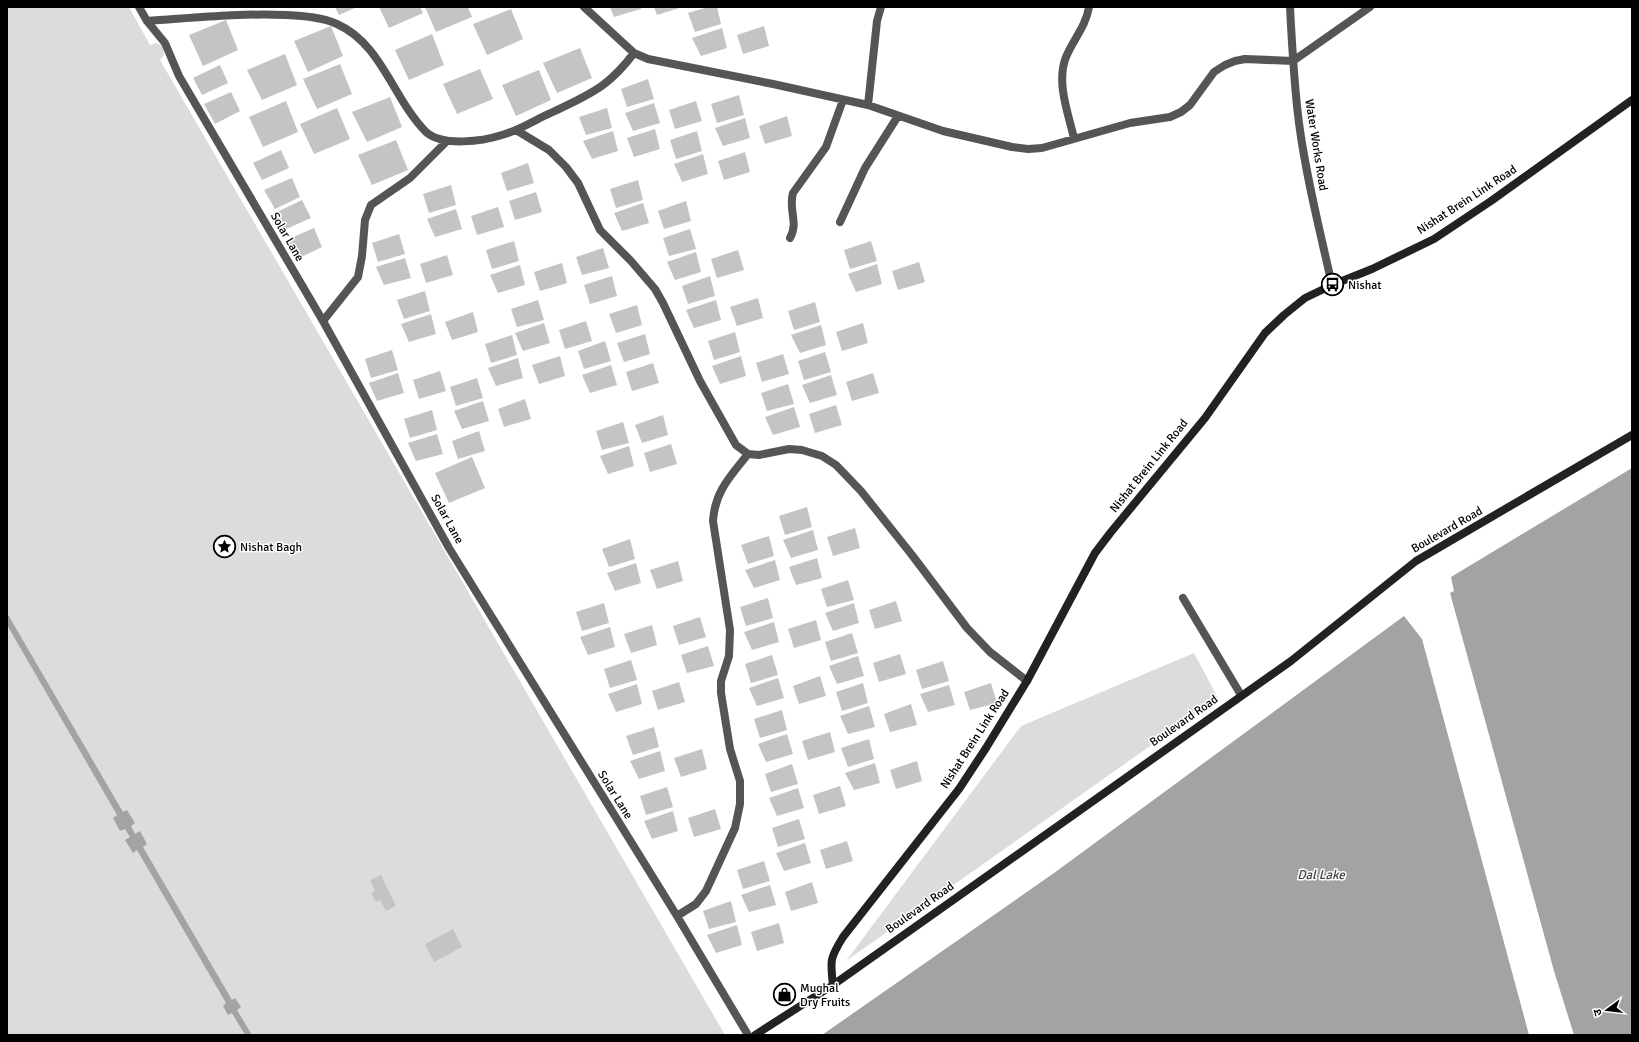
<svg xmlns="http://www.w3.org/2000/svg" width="1639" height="1042" viewBox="0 0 1639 1042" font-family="Signika,'Noto Sans Devanagari',sans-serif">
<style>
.green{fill:#dcdcdc}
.water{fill:#a3a3a3}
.building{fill:#c4c4c4}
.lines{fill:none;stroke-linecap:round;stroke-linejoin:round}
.lane{stroke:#555;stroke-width:8}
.street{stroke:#555;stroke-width:8}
.secondary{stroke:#222;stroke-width:8}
.labels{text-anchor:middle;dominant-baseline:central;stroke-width:3;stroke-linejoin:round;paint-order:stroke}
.street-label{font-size:12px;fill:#000;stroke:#fff}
.poi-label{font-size:12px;fill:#000;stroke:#fff;text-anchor:start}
.water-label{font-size:13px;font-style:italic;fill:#444;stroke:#fff}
</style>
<rect width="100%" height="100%" fill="#fff"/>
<path class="green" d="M7,7h122l21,38 6,-2 7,3 1,9 -4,5 565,975h-718z
M1194,653l24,45 -372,263 175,-235z"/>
<path class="water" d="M1632,468v567h-58l-20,-64 -104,-378 4,-2 -3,-14z
M7,613l116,199 4,-2 8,13 -4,3 4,8 5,-3 7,13 -4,3 89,153 3,-2 6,9 -4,3 15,25h-7l-13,-22 -4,2 -5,-9 3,-3 -89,-153 -4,3 -8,-13 5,-3 -5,-8 -5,2 -7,-13 4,-3 -110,-190z
M1404,616l18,23 107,396h-707l232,-162z"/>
<path class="building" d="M335,7h22l-18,8z
M379,7h41l3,6 -34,15z
M425,7h43l4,10 -36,15z
M610,7h31v2l-27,8z
M654,7h29l-26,8z
M708,7h9l4,17 -26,8 -7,-19z
M511,9l12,30 -36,16 -14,-31z
M226,20l12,30 -35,16 -14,-31z
M331,26l12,30 -35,16 -14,-31z
M764,26l5,20 -26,8 -6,-19z
M722,28l5,20 -26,8 -9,-18z
M432,34l12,31 -35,15 -14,-30z
M580,48l12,30 -35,15 -14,-30z
M285,54l12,31 -35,15 -15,-30z
M340,64l12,30 -35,15 -14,-30z
M220,65l8,18 -26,12 -9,-17z
M480,69l13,30 -36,15 -14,-30z
M539,70l12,30 -35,16 -14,-31z
M648,79l6,20 -27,8 -6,-18z
M231,92l9,19 -25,13 -11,-20z
M739,95l5,20 -27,8 -6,-19z
M390,97l12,30 -35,15 -15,-30z
M286,101l12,31 -35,15 -14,-30z
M696,101l6,20 -27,8 -6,-19z
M654,103l6,20 -27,8 -8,-18z
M337,108l13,31 -36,15 -14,-30z
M607,108l5,20 -26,7 -7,-18z
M787,116l5,20 -27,8 -6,-18z
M745,118l5,20 -27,8 -8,-18z
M655,129l5,20 -26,8 -7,-19z
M613,131l5,20 -26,8 -9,-18z
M697,131l5,20 -26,8 -6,-19z
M396,140l12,30 -36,15 -14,-30z
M281,150l8,18 -27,12 -9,-17z
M745,152l5,20 -26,8 -6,-19z
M703,154l5,20 -26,8 -8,-18z
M528,163l6,20 -27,8 -6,-18z
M292,178l8,19 -25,12 -11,-19z
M638,180l5,20 -27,8 -6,-19z
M451,185l5,20 -27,8 -6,-19z
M536,192l6,20 -27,8 -6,-19z
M302,200l9,18 -27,12 -9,-17z
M686,201l5,20 -27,8 -6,-18z
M643,203l6,20 -27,8 -8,-18z
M498,207l6,20 -27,8 -6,-19z
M456,209l6,20 -27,8 -8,-18z
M314,228l8,19 -25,12 -11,-19z
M690,229l6,20 -27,7 -6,-18z
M399,234l6,20 -27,8 -6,-19z
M514,241l5,20 -27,8 -6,-19z
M871,241l6,20 -27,8 -6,-19z
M603,248l6,20 -27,7 -6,-18z
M738,250l6,20 -27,8 -6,-19z
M696,252l5,20 -26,8 -8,-18z
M447,255l6,20 -27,8 -6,-19z
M405,258l6,20 -27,7 -8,-18z
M919,262l6,20 -27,8 -6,-19z
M562,263l5,20 -27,8 -6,-19z
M877,264l5,20 -26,8 -8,-18z
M520,265l5,20 -27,8 -8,-18z
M612,276l5,20 -27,8 -6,-19z
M710,276l5,20 -27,8 -6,-18z
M425,291l5,20 -26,8 -7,-19z
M758,298l5,20 -26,8 -7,-19z
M538,300l6,20 -27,7 -6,-18z
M716,300l5,20 -27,8 -8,-18z
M815,302l5,20 -26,8 -6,-19z
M637,305l5,20 -26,8 -7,-19z
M473,312l5,20 -26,8 -7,-18z
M431,314l5,20 -27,8 -8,-18z
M586,321l6,20 -27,8 -6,-19z
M544,323l6,20 -27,8 -8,-18z
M863,323l5,20 -26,8 -6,-19z
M821,325l5,20 -26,8 -9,-18z
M735,332l5,20 -26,8 -6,-19z
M645,334l5,20 -26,8 -7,-19z
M512,335l5,20 -26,8 -6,-19z
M605,341l6,20 -27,8 -6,-18z
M392,350l6,20 -27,8 -6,-19z
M825,352l6,20 -27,8 -6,-19z
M783,354l6,20 -27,8 -6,-19z
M560,356l5,20 -26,8 -7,-19z
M741,356l5,20 -26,8 -8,-18z
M518,358l5,20 -27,8 -8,-18z
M653,363l6,20 -27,8 -6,-19z
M611,365l6,20 -27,8 -8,-18z
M440,371l6,20 -27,8 -6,-19z
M398,373l6,20 -27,8 -8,-18z
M873,373l6,20 -27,8 -6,-19z
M831,375l6,20 -27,8 -8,-18z
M477,378l6,20 -27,8 -6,-19z
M788,384l6,20 -27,7 -6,-18z
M525,399l6,20 -27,8 -6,-18z
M483,401l6,20 -27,8 -8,-18z
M836,405l6,20 -27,8 -6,-19z
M794,407l6,20 -27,8 -8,-18z
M432,410l5,20 -27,8 -6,-19z
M663,415l5,20 -26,8 -7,-18z
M623,422l6,21 -27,7 -6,-19z
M479,431l6,20 -27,8 -6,-18z
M437,434l6,20 -27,7 -8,-18z
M671,444l6,20 -27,8 -6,-19z
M629,446l5,20 -26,8 -8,-18z
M472,457l13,31 -36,15 -14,-30z
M807,507l5,20 -27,8 -6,-19z
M855,528l5,20 -27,8 -6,-19z
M813,530l5,20 -27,8 -8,-18z
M769,536l5,20 -26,8 -7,-19z
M630,539l5,20 -26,8 -7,-18z
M817,558l5,20 -26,7 -7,-18z
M775,560l5,20 -26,8 -9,-18z
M678,561l5,20 -26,8 -7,-19z
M636,563l5,20 -26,8 -8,-18z
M848,580l6,20 -27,7 -6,-18z
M768,598l5,20 -27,8 -6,-19z
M896,601l6,20 -27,8 -6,-19z
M604,603l5,20 -27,8 -6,-19z
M854,603l5,20 -26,8 -8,-18z
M700,617l6,20 -27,8 -6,-19z
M816,620l5,20 -27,8 -6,-19z
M774,622l5,20 -27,8 -8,-18z
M652,625l5,20 -26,8 -7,-19z
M610,627l5,20 -27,8 -8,-18z
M852,633l6,20 -27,8 -6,-19z
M708,646l6,20 -27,7 -6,-18z
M900,654l6,20 -27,8 -6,-19z
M772,655l6,20 -27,8 -6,-19z
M858,656l6,20 -27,8 -8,-18z
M631,660l6,20 -27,8 -6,-19z
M943,661l6,20 -27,8 -6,-19z
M820,676l6,20 -27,8 -6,-18z
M778,678l6,20 -27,8 -8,-18z
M679,682l6,20 -27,8 -6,-19z
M863,683l5,20 -26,8 -6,-19z
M991,683l6,20 -27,7 -6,-18z
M637,684l5,20 -26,8 -8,-18z
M949,685l6,20 -27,7 -8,-18z
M911,704l6,21 -27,7 -6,-18z
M869,706l6,21 -27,7 -8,-18z
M782,710l5,20 -27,8 -6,-19z
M654,727l5,20 -26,8 -7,-19z
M830,732l5,20 -27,8 -6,-19z
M787,734l6,20 -27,8 -8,-18z
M869,739l5,20 -26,8 -7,-19z
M702,749l5,20 -26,8 -7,-19z
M660,751l5,20 -26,8 -9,-18z
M917,761l5,20 -26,8 -6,-19z
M875,763l5,20 -26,7 -9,-17z
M792,764l6,20 -27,8 -6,-18z
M840,786l6,20 -27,8 -6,-19z
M667,787l6,20 -27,8 -6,-19z
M798,788l6,20 -27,8 -8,-18z
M715,809l6,20 -27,8 -6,-19z
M673,811l5,20 -26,8 -8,-18z
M799,819l6,20 -27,8 -6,-19z
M847,841l6,20 -27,8 -6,-19z
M805,843l6,20 -27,8 -8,-18z
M764,861l6,20 -27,8 -6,-19z
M381,875l15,31 -10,5 -6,-11 -4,2 -5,-9 4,-2 -5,-11z
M812,882l6,21 -27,8 -6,-19z
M770,885l6,20 -27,7 -8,-17z
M731,901l5,21 -27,7 -6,-18z
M779,923l5,20 -27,8 -6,-19z
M737,925l5,20 -26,8 -9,-18z
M453,929l9,18 -28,15 -9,-18z"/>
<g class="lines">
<path class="lane" d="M1183,598l58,97"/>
<path class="street" d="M139,7l8,14 18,22 14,33 144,245 126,227 228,368 71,119
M584,7l50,46 14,6 125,25 95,21 75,26 69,16 16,2 14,-1 88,-25 40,-6 11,-5 9,-7 24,-33 11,-7 10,-4 10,-2 48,2 77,-54
M1290,7c2,39 4,78 9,116 7,54 21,108 33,162
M147,21c46,-3 93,-8 139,-6 17,1 35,2 51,9 45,20 56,75 89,108 17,15 57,9 76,3 15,-4 28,-12 42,-19 19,-9 41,-18 59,-31 12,-9 22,-20 31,-32
M868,105l9,-84 4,-14
M516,130l33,20 17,17 12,16 22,47 31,31 24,28 8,14 37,78 36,64 12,9 11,1 30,-6 13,1 20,6 14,9 25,26 51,64 55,73 23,24 37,29
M1074,138c-6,-25 -18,-56 -8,-81 7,-17 20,-31 23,-50
M840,222l25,-54 33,-52
M790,238c9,-16 -2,-28 3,-45l33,-46 17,-47
M323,321l35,-44 4,-21 3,-36 6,-15 39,-27 37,-37
M677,916l19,-12 10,-13 29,-63 5,-24v-23l-10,-32 -9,-56v-12l8,-25 1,-26 -17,-109c2,-30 17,-44 35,-67"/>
<path class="secondary" d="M833,985c-3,-25 -3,-27 10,-48l116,-148 27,-41 41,-67 68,-128 16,-21 94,-114 60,-85 19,-18 21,-17 27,-13 40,-16 62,-30 57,-38 141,-101
M755,1035l78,-50 458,-324 125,-100 216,-126"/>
</g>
<defs>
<symbol id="bus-ring" viewBox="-11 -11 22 22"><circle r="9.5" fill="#fff" stroke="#000" stroke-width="1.5"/><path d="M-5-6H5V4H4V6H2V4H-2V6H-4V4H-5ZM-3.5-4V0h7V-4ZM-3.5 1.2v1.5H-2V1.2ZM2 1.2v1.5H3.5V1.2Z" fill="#000"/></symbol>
<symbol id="sight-ring" viewBox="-11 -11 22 22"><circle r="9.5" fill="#fff" stroke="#000" stroke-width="1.5"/><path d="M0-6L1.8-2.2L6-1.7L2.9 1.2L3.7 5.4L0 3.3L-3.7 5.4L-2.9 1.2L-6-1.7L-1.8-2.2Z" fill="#000"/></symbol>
<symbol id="shop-ring" viewBox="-11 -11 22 22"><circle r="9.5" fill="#fff" stroke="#000" stroke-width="1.5"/><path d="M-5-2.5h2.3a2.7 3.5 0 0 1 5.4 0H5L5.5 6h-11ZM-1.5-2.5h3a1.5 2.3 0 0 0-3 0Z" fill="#000"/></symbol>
</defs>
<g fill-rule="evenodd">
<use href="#bus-ring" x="1320" y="272" width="25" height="25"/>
<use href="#sight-ring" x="212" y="534" width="25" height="25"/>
<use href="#shop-ring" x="772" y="982" width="25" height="25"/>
</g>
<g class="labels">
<g class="street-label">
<text transform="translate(1316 145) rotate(81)">Water Works Road</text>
<text transform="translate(1467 200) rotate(-33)">Nishat Brein Link Road</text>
<text transform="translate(287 237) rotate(60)">Solar Lane</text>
<text transform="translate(1149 466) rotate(-51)">Nishat Brein Link Road</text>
<text transform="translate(447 519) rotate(61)">Solar Lane</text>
<text transform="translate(1447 530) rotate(-30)">Boulevard Road</text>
<text transform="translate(1184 721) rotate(-35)">Boulevard Road</text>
<text transform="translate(975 739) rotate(-57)">Nishat Brein Link Road</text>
<text transform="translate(615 795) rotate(58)">Solar Lane</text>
<text transform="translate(920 908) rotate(-35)">Boulevard Road</text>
</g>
<g class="poi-label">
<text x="1348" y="285">Nishat</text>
<text x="240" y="547">Nishat Bagh</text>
<text x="800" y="988">Mughal<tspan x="800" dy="14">Dry Fruits</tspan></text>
</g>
<g class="water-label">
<text x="1321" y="875">Dal Lake</text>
</g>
</g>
<rect width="1639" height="1042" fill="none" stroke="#000000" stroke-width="16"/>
<g transform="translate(1607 1010) rotate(255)" stroke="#ffffff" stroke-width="3" paint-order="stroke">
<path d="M0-3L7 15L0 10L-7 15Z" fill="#000000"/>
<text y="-6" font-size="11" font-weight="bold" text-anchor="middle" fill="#000000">उ</text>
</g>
</svg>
